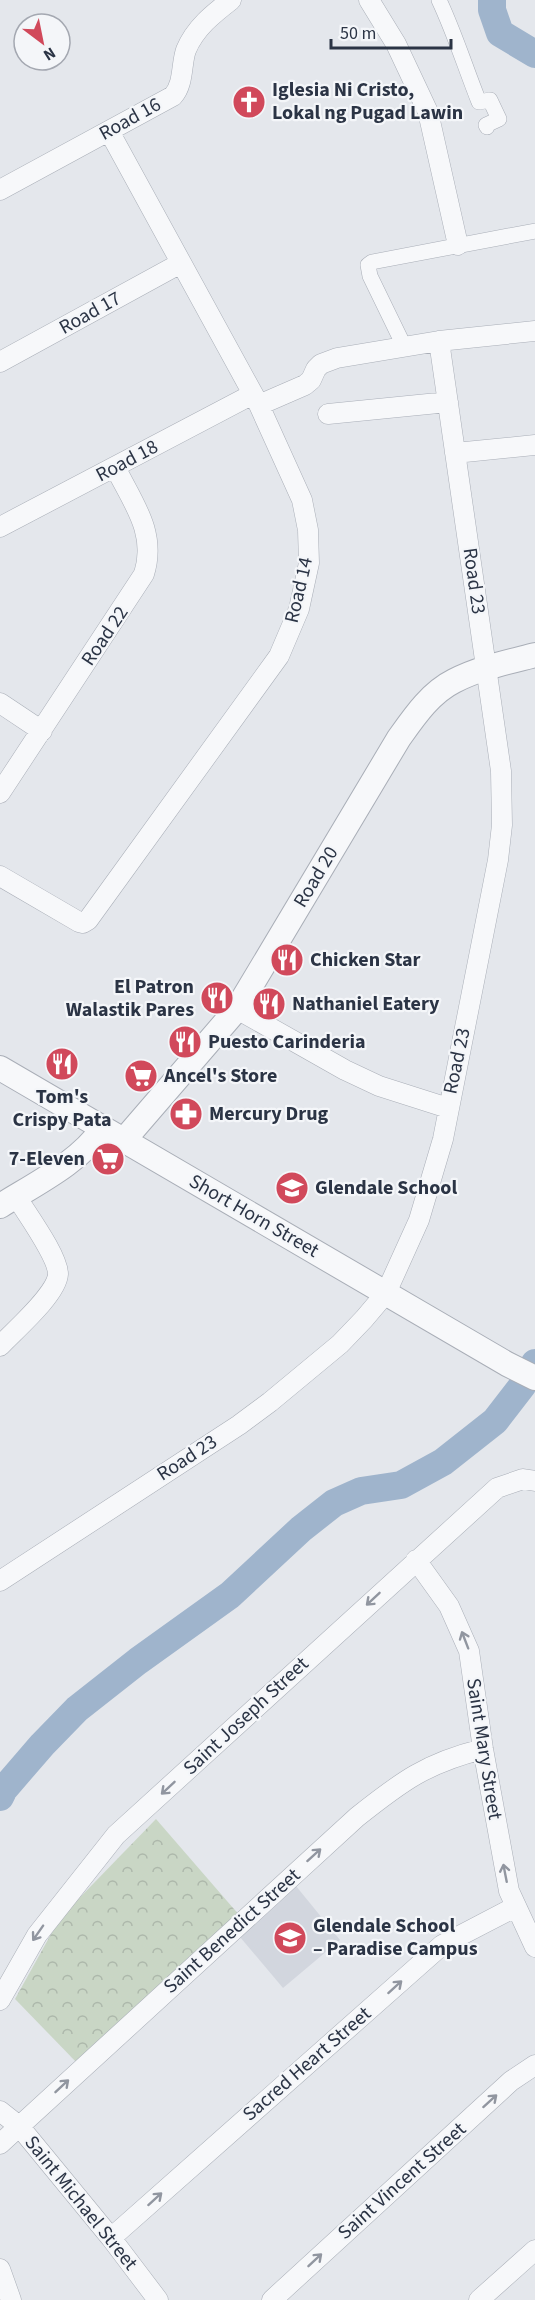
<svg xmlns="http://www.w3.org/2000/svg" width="535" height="2300" viewBox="0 0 535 2300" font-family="'Source Sans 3',sans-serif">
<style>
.built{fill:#d2d6de}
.park{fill:url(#park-crowns)}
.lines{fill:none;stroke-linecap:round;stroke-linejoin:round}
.river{stroke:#9fb4cc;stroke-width:28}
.pedestrian-casing{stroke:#a9aeb7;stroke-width:16}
.minor-casing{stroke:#a9aeb7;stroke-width:21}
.tertiary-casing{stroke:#a9aeb7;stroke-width:26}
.pedestrian{stroke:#f7f8fa;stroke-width:15}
.minor{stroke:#f7f8fa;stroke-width:20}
.tertiary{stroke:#f7f8fa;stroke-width:24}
.oneway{stroke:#9196a0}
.labels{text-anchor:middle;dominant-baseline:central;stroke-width:4.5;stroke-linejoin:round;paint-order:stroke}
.poi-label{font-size:20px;font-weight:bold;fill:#2b3445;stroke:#f4f6f9;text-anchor:start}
.street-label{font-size:20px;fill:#2b3445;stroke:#f4f6f9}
</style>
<defs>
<pattern id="park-crowns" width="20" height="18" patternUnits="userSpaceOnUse" patternTransform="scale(1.5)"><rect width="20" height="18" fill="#c9d6c5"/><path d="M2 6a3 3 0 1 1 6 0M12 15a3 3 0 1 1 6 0" fill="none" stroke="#adb8ab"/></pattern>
</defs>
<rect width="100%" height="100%" fill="#e4e7ec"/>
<path class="built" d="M296,1886l44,54 -57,48 -43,-51z"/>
<path class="park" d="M156,1819l84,97 -161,149 -64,-66 45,-81z"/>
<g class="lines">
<path class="river" d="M492,0v10l8,23 35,21
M0,1797l4,-8 38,-44 35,-36 61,-48 92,-66 71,-66 33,-26 27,-12 40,-6 42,-23 52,-41 27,-35 13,-23"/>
<defs>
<path id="pedestrian" d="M439,0c16,34 26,67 40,102l11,-2 9,19 -13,6 1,2
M404,346l-34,-70 -2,-11 4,-3 163,-31"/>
<path id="minor" d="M369,0l27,44 32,68 30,133
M0,190l173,-94c11,-12 8,-32 13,-46 9,-22 27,-36 45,-50
M0,362l181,-99
M259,405l46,-20 6,-5 5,-11 5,-5 16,-6 102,-17 96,-10
M328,414l120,-12
M455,453l80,-8
M0,527l253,-133
M0,703l42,28
M0,793l144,-219c13,-41 -11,-71 -29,-107
M0,876l79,46 4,1 5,-3 191,-264 20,-47 10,-46 -1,-33 -6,-30 -43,-95 -150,-274
M237,1009l108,61 34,16 69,22
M0,1346c15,-16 57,-52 58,-72 0,-18 -32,-61 -42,-78
M416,1560l33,46 20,45 14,98 26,142 26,56
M0,1581l239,-156 31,-23 70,-58 24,-25 22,-26 33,-73 24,-81 55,-279 4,-35 -1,-54 -62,-430
M0,2000l37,-65 79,-100 381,-347 26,-9 12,2
M0,2111l19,15 92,112 47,62
M0,2144l357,-327c44,-35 69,-54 126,-68
M111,2238l331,-293 73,-38
M0,2269l11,31
M272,2300l239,-219 24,-16
M479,2300l56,-50"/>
<path id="tertiary" d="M0,1068l507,296 28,14
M124,1140l113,-131 162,-271c15,-21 31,-45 55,-57 25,-13 54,-19 81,-26
M0,1206c35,-22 79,-43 103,-78"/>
</defs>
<use href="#pedestrian" class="pedestrian-casing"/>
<use href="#minor" class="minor-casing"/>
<use href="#tertiary" class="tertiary-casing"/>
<use href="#pedestrian" class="pedestrian"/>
<use href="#minor" class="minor"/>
<use href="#tertiary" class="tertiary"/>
</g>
<defs><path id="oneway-shaft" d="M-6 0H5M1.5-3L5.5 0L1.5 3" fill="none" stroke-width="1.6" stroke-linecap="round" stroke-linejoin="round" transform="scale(1.5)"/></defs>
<g class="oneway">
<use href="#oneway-shaft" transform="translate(373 1599) rotate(137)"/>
<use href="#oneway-shaft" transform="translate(465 1640) rotate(-111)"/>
<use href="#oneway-shaft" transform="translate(168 1788) rotate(137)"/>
<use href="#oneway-shaft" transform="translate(314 1855) rotate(-42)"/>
<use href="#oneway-shaft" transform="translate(505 1873) rotate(-101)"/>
<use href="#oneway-shaft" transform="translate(38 1933) rotate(125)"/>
<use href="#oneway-shaft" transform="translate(395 1987) rotate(-42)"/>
<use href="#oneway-shaft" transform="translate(62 2086) rotate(-43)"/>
<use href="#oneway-shaft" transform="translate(490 2101) rotate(-42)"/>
<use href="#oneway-shaft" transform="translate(155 2199) rotate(-42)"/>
<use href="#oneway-shaft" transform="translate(315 2260) rotate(-43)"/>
</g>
<defs>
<symbol id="church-disc" viewBox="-11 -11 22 22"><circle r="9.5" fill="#d1495b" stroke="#f4f6f9"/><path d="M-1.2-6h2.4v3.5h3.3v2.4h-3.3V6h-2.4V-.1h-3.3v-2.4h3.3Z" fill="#fff"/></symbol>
<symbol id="restaurant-disc" viewBox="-11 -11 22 22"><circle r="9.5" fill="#d1495b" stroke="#f4f6f9"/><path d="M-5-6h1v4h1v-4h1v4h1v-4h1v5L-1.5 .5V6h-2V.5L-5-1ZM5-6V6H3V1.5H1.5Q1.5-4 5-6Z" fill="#fff"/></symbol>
<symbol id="supermarket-disc" viewBox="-11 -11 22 22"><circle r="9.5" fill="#d1495b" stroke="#f4f6f9"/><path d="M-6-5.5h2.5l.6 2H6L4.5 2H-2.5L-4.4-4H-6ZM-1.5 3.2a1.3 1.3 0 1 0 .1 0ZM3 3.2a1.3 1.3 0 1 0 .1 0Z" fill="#fff"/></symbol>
<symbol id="pharmacy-disc" viewBox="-11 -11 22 22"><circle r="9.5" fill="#d1495b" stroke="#f4f6f9"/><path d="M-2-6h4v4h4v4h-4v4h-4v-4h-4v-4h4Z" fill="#fff"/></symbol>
<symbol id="school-disc" viewBox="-11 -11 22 22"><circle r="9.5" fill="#d1495b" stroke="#f4f6f9"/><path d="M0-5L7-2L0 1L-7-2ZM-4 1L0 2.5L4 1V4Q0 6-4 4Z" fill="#fff"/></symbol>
</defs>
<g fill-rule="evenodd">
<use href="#church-disc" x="230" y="83" width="38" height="38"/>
<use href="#restaurant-disc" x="268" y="941" width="38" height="38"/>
<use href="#restaurant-disc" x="198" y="979" width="38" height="38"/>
<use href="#restaurant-disc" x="250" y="985" width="38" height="38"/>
<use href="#restaurant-disc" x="166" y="1023" width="38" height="38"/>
<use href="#restaurant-disc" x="43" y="1045" width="38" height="38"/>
<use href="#supermarket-disc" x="122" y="1057" width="38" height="38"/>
<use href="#pharmacy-disc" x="167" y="1095" width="38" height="38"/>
<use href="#supermarket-disc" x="89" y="1140" width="38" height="38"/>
<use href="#school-disc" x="273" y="1169" width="38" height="38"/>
<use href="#school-disc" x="271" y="1919" width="38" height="38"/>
</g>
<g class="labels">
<g class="poi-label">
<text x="272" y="90">Iglesia Ni Cristo,<tspan x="272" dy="23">Lokal ng Pugad Lawin</tspan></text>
<text x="310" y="960">Chicken Star</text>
<text x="194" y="987" text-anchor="end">El Patron<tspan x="194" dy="23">Walastik Pares</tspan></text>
<text x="292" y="1004">Nathaniel Eatery</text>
<text x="208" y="1042">Puesto Carinderia</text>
<text x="164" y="1076">Ancel's Store</text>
<text x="62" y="1097" text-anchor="middle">Tom's<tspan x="62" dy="23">Crispy Pata</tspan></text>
<text x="209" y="1114">Mercury Drug</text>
<text x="85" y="1159" text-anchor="end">7-Eleven</text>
<text x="315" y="1188">Glendale School</text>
<text x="313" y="1926">Glendale School<tspan x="313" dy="23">– Paradise Campus</tspan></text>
</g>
<g class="street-label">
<text transform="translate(130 119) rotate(-29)">Road 16</text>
<text transform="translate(90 313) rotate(-29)">Road 17</text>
<text transform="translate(127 461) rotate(-28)">Road 18</text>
<text transform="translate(474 581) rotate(82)">Road 23</text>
<text transform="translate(299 590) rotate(-77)">Road 14</text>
<text transform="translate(105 636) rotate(-56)">Road 22</text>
<text transform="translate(316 877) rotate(-59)">Road 20</text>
<text transform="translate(457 1061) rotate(-78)">Road 23</text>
<text transform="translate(254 1216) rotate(30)">Short Horn Street</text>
<text transform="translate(187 1458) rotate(-33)">Road 23</text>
<text transform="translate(246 1716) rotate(-43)">Saint Joseph Street</text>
<text transform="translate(484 1749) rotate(81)">Saint Mary Street</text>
<text transform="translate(232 1931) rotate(-42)">Saint Benedict Street</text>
<text transform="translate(307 2064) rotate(-41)">Sacred Heart Street</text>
<text transform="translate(402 2181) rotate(-42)">Saint Vincent Street</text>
<text transform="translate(81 2203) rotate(51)">Saint Michael Street</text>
</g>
</g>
<g transform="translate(42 42) rotate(148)"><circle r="28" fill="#f4f6f9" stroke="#a4a8b1" stroke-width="1.5"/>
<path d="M0-4.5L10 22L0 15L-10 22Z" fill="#d1495b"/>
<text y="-9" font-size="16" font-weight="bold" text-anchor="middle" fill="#2b3445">N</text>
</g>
<path d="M331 39v9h120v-9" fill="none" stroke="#2b3445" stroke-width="3"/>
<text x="340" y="39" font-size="18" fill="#2b3445" stroke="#f4f6f9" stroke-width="4.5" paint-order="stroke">50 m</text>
</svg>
